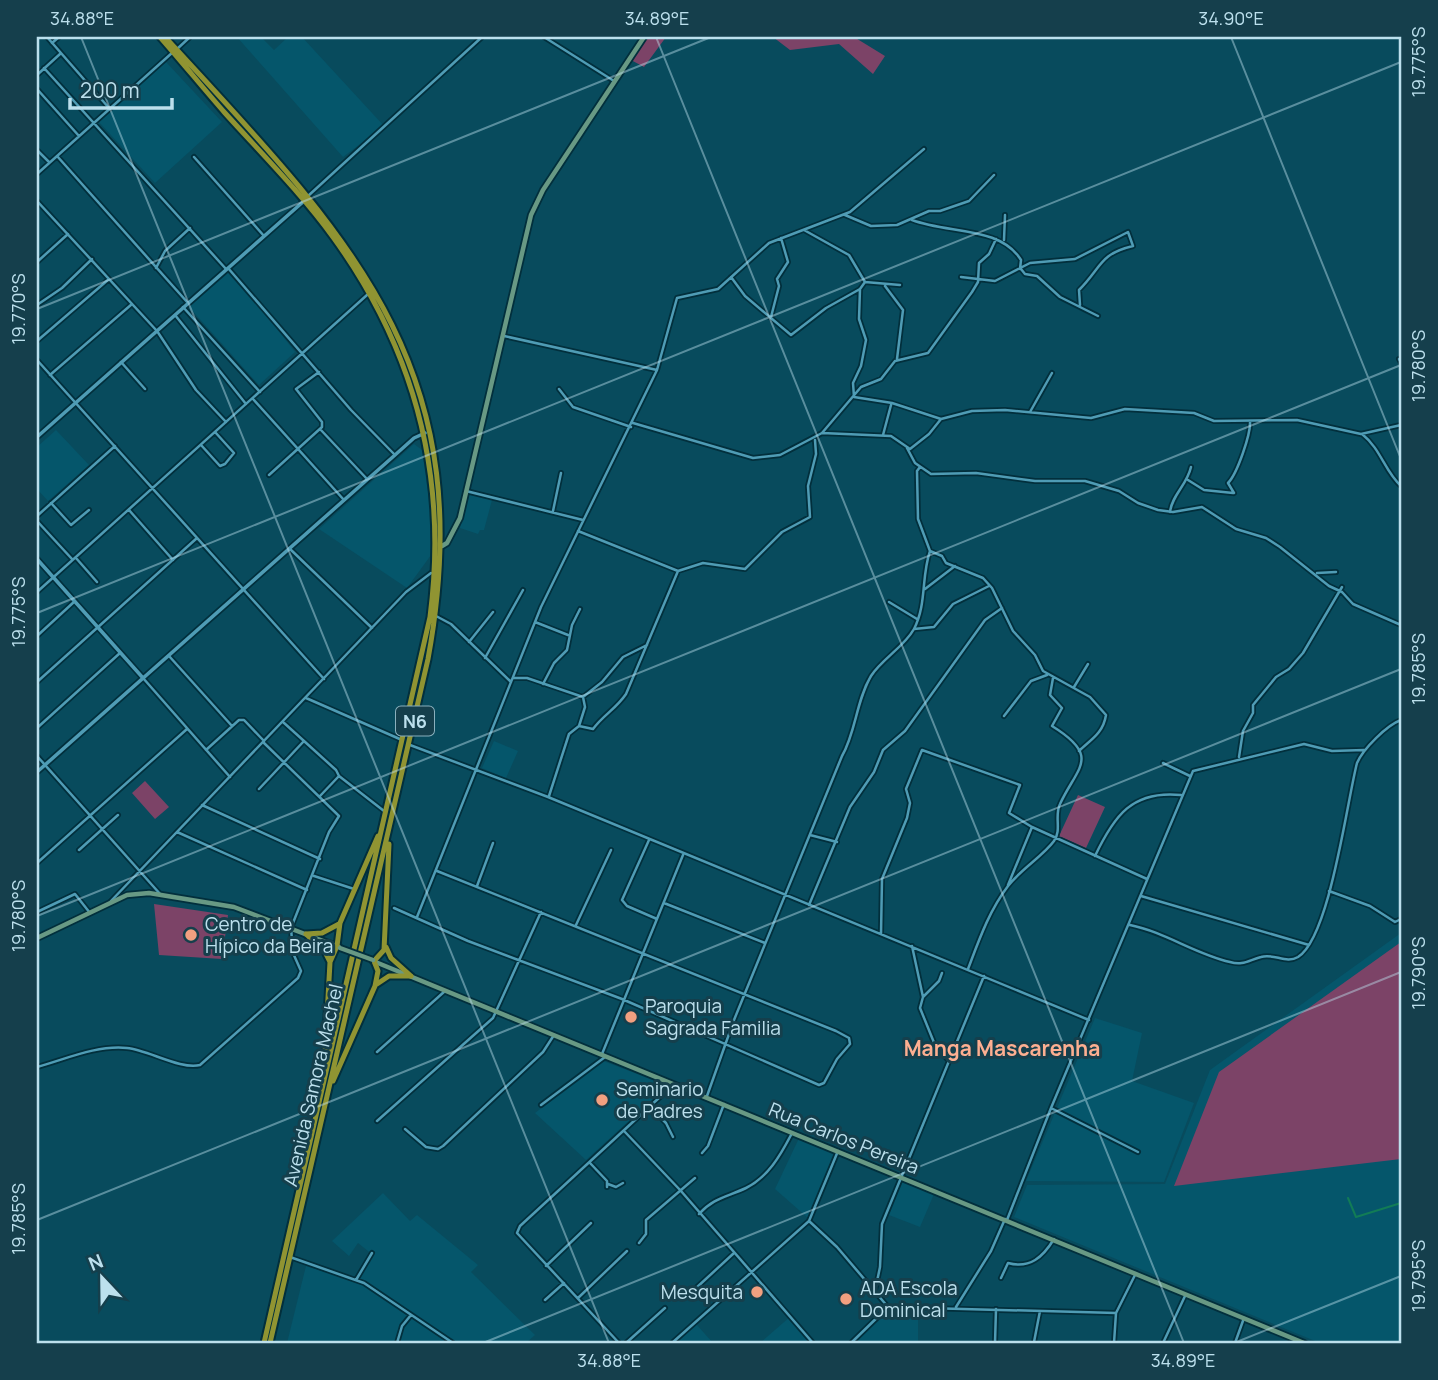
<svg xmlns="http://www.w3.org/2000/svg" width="1438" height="1380" viewBox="0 0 1438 1380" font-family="Manrope,sans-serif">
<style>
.built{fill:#05566b}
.green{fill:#7c4367}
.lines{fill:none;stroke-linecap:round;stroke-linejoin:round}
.stream{stroke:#127c56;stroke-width:2}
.minor-casing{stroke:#022f3c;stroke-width:6}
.tertiary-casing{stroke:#022f3c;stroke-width:7}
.secondary-casing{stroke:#022f3c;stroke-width:8}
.trunk-casing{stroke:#022f3c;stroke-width:9}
.minor{stroke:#4f9cb5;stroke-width:2.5}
.tertiary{stroke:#4f9cb5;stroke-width:3.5}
.secondary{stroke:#689984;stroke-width:4.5}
.trunk{stroke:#909432;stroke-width:5}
.secondary-bridge-casing{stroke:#022f3c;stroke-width:8;stroke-linecap:butt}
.secondary-bridge{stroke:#689984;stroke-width:4.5}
.ticks{fill:none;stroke:#bce0ed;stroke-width:2;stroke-opacity:0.45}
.poi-dot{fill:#f2a080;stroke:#153f4c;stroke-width:2.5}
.labels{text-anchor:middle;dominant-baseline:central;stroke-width:6;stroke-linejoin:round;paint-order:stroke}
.shield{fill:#153f4c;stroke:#8ab0bd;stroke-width:2}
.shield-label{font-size:18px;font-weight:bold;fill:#bce0ed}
.poi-label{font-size:19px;fill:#bce0ed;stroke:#153f4c;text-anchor:start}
.street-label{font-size:19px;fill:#bce0ed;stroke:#153f4c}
.neighbourhood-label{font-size:21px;font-weight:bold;fill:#fdaf91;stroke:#153f4c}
.neatline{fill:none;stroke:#bce0ed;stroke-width:2.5}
.ticks-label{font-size:18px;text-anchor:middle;fill:#bce0ed}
</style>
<rect width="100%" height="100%" fill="#084b5d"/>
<path class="built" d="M237,37h24l13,13 14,-13h14l82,89 -41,31z
M166,62l56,60 -67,61 -56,-61z
M228,273l31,33 36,46 -36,33 -70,-78z
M56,430l33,35 -41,36 -11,-12v-42z
M414,444l8,6 9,62v43l-24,33 -88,-59z
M469,493l23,7 -8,30h-4l-2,4 -18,-6z
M494,741l24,10 -12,27 -24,-10z
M1401,933v410h-81l-306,-126 13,-32 138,-1 45,-114z
M1095,1018l47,15 -10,48 62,22 -30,79 -138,-1z
M603,1061l61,23 2,3 -80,73 -51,-47z
M800,1136l36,15 -28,67 -33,-29z
M903,1181l31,13 -14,33 -31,-12z
M383,1193l27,28 7,-6 61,50 -7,7 64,63 -9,8h-239l19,-77 50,15 17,-26 -15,-12 -9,13 -17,-15z
M891,1309l27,1v33h-63z
M791,1316l23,27h-54z
M696,1324l17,19h-38z"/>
<path class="green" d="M646,37h20l-22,30 -13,-7z
M773,37h81l31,19 -12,18 -34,-30 -49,6z
M145,781l24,26 -14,12 -23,-26z
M1078,795l27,12 -19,41 -27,-12z
M154,904l74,11 -6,44 -63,-4z
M1401,942v217l-227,27 45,-114z"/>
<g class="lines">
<path class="stream" d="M1348,1198l8,19 45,-14"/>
<defs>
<path id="minor" d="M47,37l62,71
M544,37l70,44
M52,43l7,-6
M177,49l13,-12
M44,68l182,201
M37,75l23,-21
M37,89l42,47
M37,150l12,12
M57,156l131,147
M194,157l70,79
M37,174l136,-122
M308,196l174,-159
M37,201l120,130 39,59 30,32
M845,215l26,11 26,-1 32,-14h11l29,-10 25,-26
M912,220c37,14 88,6 109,40l-1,9
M804,230l45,25 16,27 35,3
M1004,240l1,-25
M37,262l31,-28
M156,268l9,-17 25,-23
M228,268l123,142 44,45
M1021,269l4,5 12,2 23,21 38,19
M731,277l14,19 46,39 35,-27 34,-19 5,-7
M961,277l34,4 35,-18 45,-4 53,-27 5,14c-34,8 -31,21 -54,44l1,15
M885,286l18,24 -6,49
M37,305l25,-17 30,-29
M183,307l77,85
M175,315l71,89
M771,317l8,-31 -2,-7 11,-17 -7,-24
M504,336l153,34
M37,341l72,-62
M1399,359l2,4
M37,360l287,319
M121,362l24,27
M50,375l82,-71
M559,389l14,18 58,20
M854,397l38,6 49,16 31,-8 33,-1 86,8 34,-9 69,4 20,8 83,-1 64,14 40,-9
M854,397l-1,-14 8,-17 5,-26 -7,-21 1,-30
M253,399l91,101
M1030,412l22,-39
M633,423l120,35 27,-3 42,-22 39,-46 20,-8 14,-18 33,-8 44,-61 6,-10 1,-19 10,-9 7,-15
M320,429l47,50
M822,433l69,3 19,13 19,-15 12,-15
M1362,434c19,15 23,38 39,52
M883,435l8,-30
M201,445l19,21 5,-2 9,-11 -19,-21
M907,448l8,15 16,11 45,-1 59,8h50l34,10 19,12 20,7 15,2 29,-5 34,22 30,9 14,9 49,39 13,6 11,12 48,21
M269,475l53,-48v-5l-26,-33 23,-17
M1188,480l16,10 29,3
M466,491l117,29
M1234,493l-6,-10c9,-9 23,-49 22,-62
M51,503l20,22 18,-15
M129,510l44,50
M553,511l8,-38
M1170,512c2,-17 17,-27 21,-45
M37,516l78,-70
M37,521l35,38
M578,531l100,40 25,-8 42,6 37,-37 28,-15 -2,-31 8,-32 -1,-14
M289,548l83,80
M930,551l12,5 4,7 37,15 9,10 21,43 22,24 8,16 47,26 16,18c-3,19 -16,25 -27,36
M76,558l21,24
M1317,573l19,-1
M925,589l30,-23
M37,592l330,-297
M889,602l28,17
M436,616l15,8 60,58
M535,622l33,13
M914,629l20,-2 19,-23 36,-18
M37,636l38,-35
M469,642l24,-30
M169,656l63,70
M485,658l38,-68
M143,678l87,99
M513,678h14l56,19 19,-15 21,-25 24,-12
M37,682l160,-144
M543,684l11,-21 13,-13 5,-25 8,-16
M1074,687l14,-23
M306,698l96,42
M1004,716l27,-35 16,-6
M579,726l14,3c10,-14 23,-20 33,-35l52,-123
M37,728l83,-75
M304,741l32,29 3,6
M410,745l138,52 541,223
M206,750l33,-30h5l20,21
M37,756l124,139
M1239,757l4,-26 10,-18v-8l23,-28 13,-8 14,-16 39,-66
M1163,763l27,13
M259,789l45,-48 -21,-19
M320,796l19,-20 45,35
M549,796l20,-62 10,-8 6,-19 -2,-10
M202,805l118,54
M177,832l130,58
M810,835l27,7
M649,840l-27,60 5,6 30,13
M79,850l39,-35
M1095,856c19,-40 37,-66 86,-61
M37,863l150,-134
M314,876l40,13
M1008,885l24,-58 115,52
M477,886l16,-43
M1329,891l41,15 25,16 6,-3
M1141,896l168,49
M111,901l295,-309 25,-19
M664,903l101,40
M809,905l41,-98 24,-35 9,-22 22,-19 80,-111 17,-12
M394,908l74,33 154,58 197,86 5,-2 13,-24 13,-15 -1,-6 -13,-7 -399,-160
M37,912l38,-18 15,19
M417,917l124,-310 116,-237 20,-72 41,-9 51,-46 81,-31 74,-63
M576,925l35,-75
M1130,925c35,7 65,29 100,37 13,4 19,-2 31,-5 13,-4 25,7 37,0 32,-20 49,-156 59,-194 6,-14 30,-38 44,-43
M881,934l1,-55 25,-61 3,-15 -4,-14 16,-39 98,35 -11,28 23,14
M912,946l11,51 16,-16 3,-8
M968,969c11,-29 21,-58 40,-83 13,-17 35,-30 46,-45 8,-11 0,-25 6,-37 17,-37 42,-47 -8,-78l10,-18 -12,-13 3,-17
M923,997l-3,11 15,37 14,16
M377,1052l68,-61
M602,1054l81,-199
M37,1067c29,-8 59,-22 90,-19 21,2 54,22 73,17l98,-87 3,-7 -8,-18 -2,-25 38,-96 10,-16 -76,-74
M707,1096l27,-76 108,-264c14,-24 14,-55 29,-80 11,-17 33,-29 43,-47 13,-25 7,-52 16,-78l-12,-32 -1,-48 3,-4
M541,1105l64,-48
M651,1108l15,15 7,14
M1051,1108l87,44
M377,1121l116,-103 48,-106
M405,1129l21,18 12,2 5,-3 100,-94 11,-17
M625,1132l56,59 132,152
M702,1153l6,-7 16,-42
M590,1163l17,18v6
M608,1184l8,3 7,-4
M699,1214c14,-16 28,-17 47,-26 22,-11 34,-32 45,-53
M1007,1220l44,-112 142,-337 111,-27 28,7 32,-1
M809,1221l28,26 51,60 228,6
M639,1243l7,-9v-14l49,-42
M290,1257l74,26 89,60
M546,1266l45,-43
M1001,1278l7,-15c22,6 35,-6 46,-24
M356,1280l16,-27
M695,1289l39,-36
M875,1291l5,-24 2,-43 102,-248
M578,1298l49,-47
M545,1300l19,-17
M956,1307l35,-56 14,-32
M1034,1342l6,-31
M397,1343l5,-17 9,-11
M619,1343l-102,-110 3,-7 153,-141
M626,1343l39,-35
M672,1343l137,-122 29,-70
M851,1343l37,-36
M995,1343l1,-34
M1114,1343l2,-30 20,-40
M1163,1343l22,-47
M1235,1343l9,-25"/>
<path id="tertiary" d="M37,437l267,-236
M37,559l106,119
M37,772l358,-317 19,-17 11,-5"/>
<path id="secondary" d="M442,546l5,-3 13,-25 71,-303 12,-25 101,-153
M37,938l90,-43 22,-2 85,14 105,40
M373,961l931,382"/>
<path id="trunk" d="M160,37c22,25 43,51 65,76 37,41 76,80 108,124 82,113 115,241 97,380l-166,726
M165,37c184,200 317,328 263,622l-158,684
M306,934l19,18 5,10
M306,934l16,-1 17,-9
M386,947l5,11 20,18
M377,984l12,-8h22
M324,1071l6,-109 7,-16 3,-23 38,-87
M333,1081l42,-95 3,-15 -4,-10 10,-11 5,-106"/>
</defs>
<use href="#minor" class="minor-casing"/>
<use href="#tertiary" class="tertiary-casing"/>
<use href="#secondary" class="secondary-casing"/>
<use href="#trunk" class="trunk-casing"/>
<use href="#minor" class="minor"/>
<use href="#tertiary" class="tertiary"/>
<use href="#secondary" class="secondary"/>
<use href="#trunk" class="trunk"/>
<defs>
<path id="secondary-bridge" d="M340,948l33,12"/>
</defs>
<use href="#secondary-bridge" class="secondary-bridge-casing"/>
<use href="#secondary-bridge" class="secondary-bridge"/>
</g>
<path class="ticks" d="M81,37l528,1306M656,37l528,1306M1231,37l170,422M37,309l674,-272M37,613l1364,-551M37,916l1364,-551M37,1220l1364,-551M483,1343l918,-371M1234,1343l167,-67"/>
<g class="poi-dot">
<circle cx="191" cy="935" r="7"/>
<circle cx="631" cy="1017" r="7"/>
<circle cx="602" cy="1100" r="7"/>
<circle cx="757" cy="1292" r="7"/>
<circle cx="846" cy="1299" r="7"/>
</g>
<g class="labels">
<rect class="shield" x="396" y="706.5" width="38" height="29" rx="5"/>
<g class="shield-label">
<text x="415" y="721">N6</text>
</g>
<g class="poi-label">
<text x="205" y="924">Centro de<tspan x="205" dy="22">Hípico da Beira</tspan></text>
<text x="645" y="1006">Paroquia<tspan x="645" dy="22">Sagrada Familia</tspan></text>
<text x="616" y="1089">Seminario<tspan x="616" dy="22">de Padres</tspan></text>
<text x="860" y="1288">ADA Escola<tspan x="860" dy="22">Dominical</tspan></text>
<text x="743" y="1292" text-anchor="end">Mesquita</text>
</g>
<g class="street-label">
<text transform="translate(313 1085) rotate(-77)">Avenida Samora Machel</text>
<text transform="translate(844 1138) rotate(22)">Rua Carlos Pereira</text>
</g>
<g class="neighbourhood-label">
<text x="1002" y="1048">Manga Mascarenha</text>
</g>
</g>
<rect width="1438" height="1380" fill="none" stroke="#153f4c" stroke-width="77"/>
<g transform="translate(102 1278) rotate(338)" stroke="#153f4c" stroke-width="5" paint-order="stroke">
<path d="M0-5L12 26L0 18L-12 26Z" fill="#bce0ed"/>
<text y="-10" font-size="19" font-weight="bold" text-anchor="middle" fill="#bce0ed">N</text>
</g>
<path d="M70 98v10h102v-10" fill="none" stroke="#bce0ed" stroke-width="3.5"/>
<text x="80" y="98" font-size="21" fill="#bce0ed" stroke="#153f4c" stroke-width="5" paint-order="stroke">200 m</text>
<rect x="38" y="38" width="1362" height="1304" class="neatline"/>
<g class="ticks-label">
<text x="82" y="25">34.88°E</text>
<text x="657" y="25">34.89°E</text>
<text x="1231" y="25">34.90°E</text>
<text transform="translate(1419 62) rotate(-90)" y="6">19.775°S</text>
<text transform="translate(19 309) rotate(-90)" y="6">19.770°S</text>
<text transform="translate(1419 366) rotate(-90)" y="6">19.780°S</text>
<text transform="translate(19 612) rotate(-90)" y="6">19.775°S</text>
<text transform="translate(1419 669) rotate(-90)" y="6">19.785°S</text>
<text transform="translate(19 916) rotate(-90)" y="6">19.780°S</text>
<text transform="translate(1419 973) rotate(-90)" y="6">19.790°S</text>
<text transform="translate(19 1219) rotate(-90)" y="6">19.785°S</text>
<text transform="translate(1419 1276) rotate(-90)" y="6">19.795°S</text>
<text x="609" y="1367">34.88°E</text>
<text x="1183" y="1367">34.89°E</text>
</g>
</svg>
